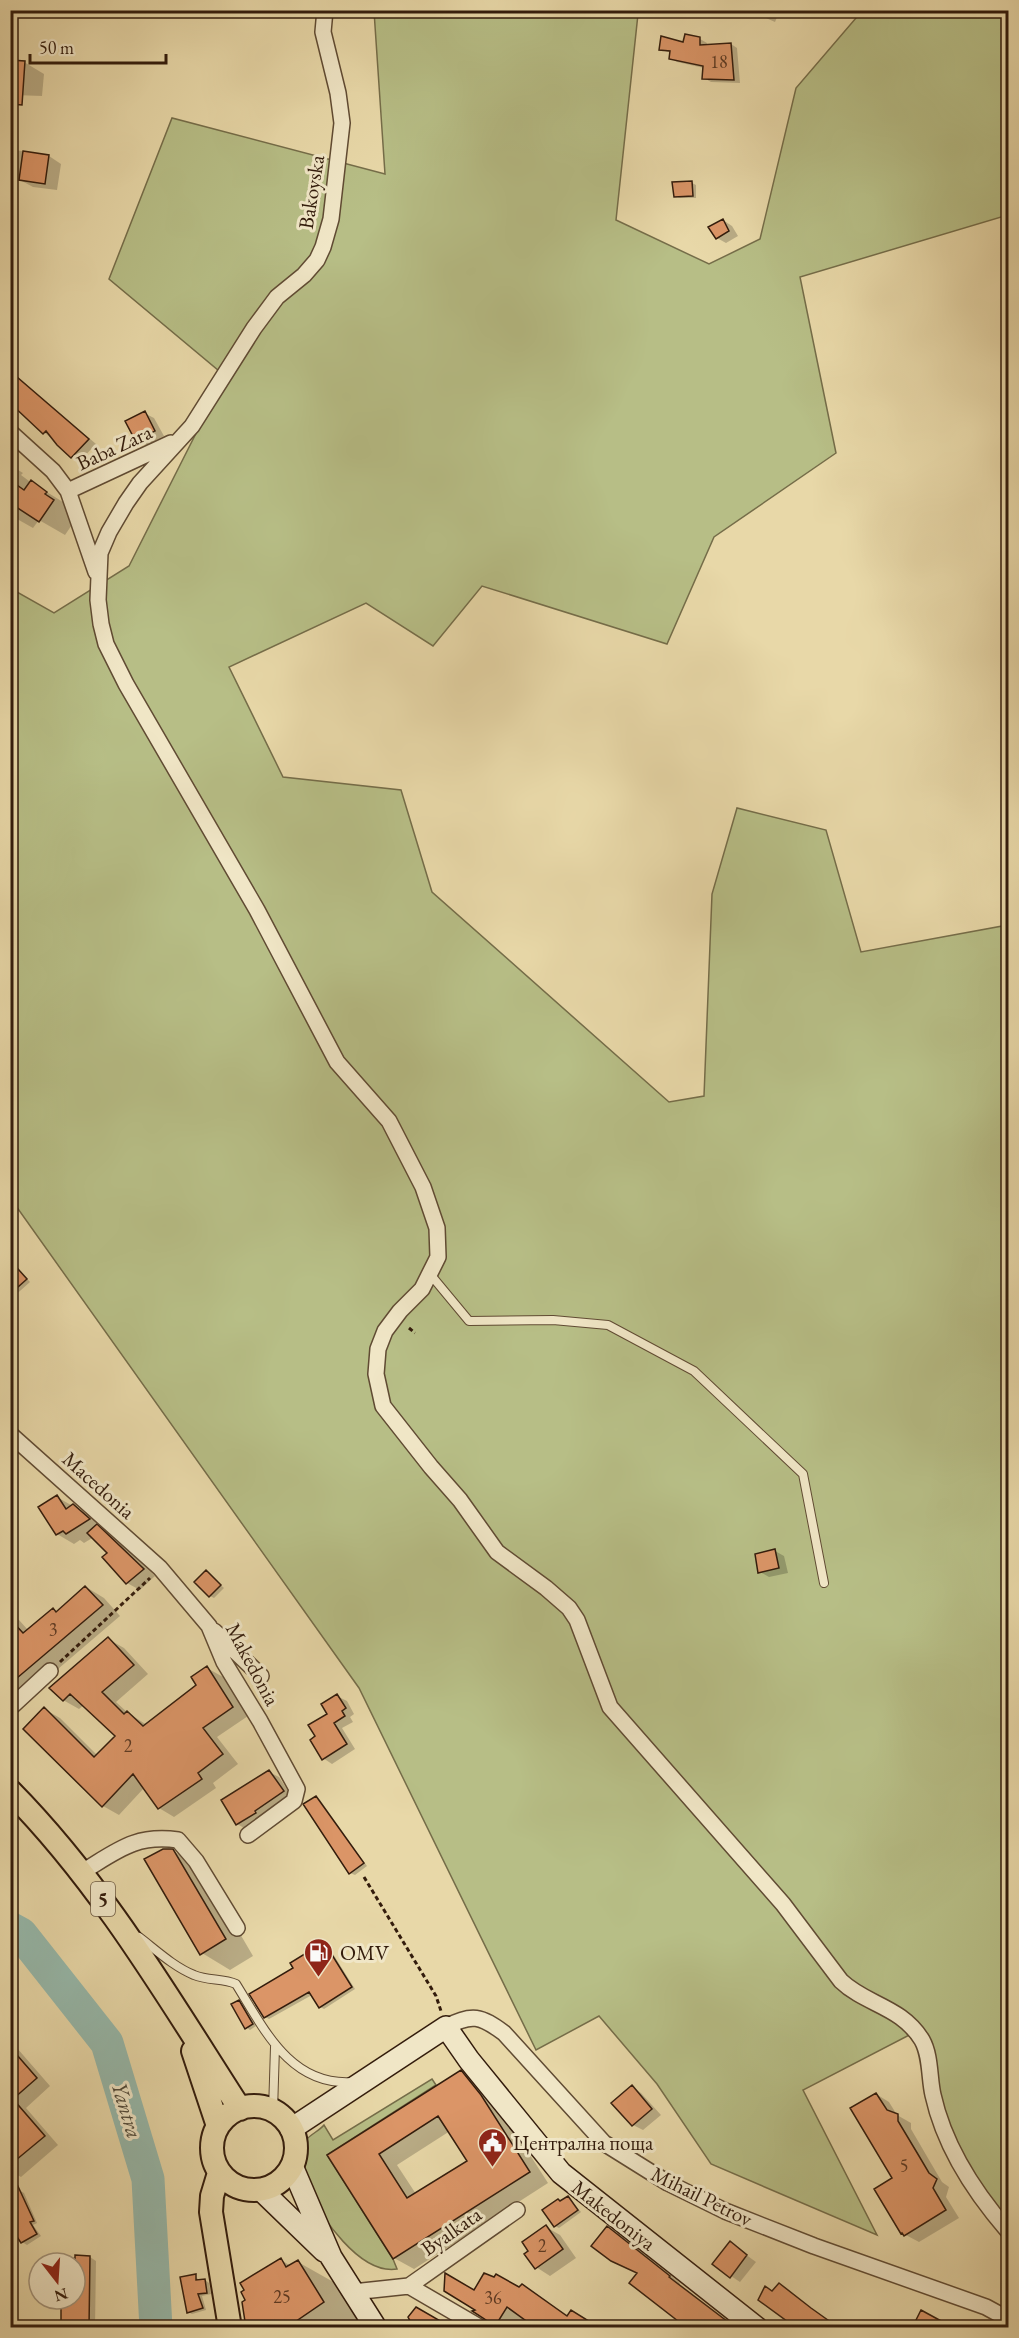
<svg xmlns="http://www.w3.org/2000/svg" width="1019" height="2338" viewBox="0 0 1019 2338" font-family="'EB Garamond',serif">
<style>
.green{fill:#b7be86;stroke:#756d49;stroke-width:1.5}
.shadow{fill:#0003;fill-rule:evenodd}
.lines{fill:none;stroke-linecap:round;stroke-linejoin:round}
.river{stroke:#97b9ab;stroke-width:33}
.building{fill:#db9567;stroke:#331c0c;stroke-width:1.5;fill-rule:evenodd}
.lane-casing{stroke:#604b33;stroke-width:10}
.street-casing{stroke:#604b33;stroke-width:18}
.secondary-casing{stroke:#331c0c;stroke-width:24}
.primary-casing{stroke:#331c0c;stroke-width:26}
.path{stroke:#331c0c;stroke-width:3;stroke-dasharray:4.5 3;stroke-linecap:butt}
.lane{stroke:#f0e6c6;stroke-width:8}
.street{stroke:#f0e6c6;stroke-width:15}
.secondary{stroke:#f0e6c6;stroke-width:21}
.primary{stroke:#e8d8a8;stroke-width:22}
.labels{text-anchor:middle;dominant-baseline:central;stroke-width:6;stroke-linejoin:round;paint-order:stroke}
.number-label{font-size:18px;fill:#5d3a23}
.shield{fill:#f0e6c6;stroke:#6c5944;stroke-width:1.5}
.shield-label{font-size:20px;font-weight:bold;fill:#331c0c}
.street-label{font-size:21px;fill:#331c0c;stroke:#f0e6c6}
.poi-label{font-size:21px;fill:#331c0c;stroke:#f0e6c6;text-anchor:start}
.water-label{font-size:22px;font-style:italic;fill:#514b3c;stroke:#f0e6c6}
</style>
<rect width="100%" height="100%" fill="#e8d8a8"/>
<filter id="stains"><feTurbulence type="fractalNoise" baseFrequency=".00333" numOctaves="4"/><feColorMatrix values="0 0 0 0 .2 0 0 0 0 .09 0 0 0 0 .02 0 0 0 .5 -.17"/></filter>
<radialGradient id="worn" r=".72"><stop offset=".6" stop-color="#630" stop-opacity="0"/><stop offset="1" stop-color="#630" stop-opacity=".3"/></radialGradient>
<path class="green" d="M374,11h263l1,3 -22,206 93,44 51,-25 36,-151 66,-77h146v204l-208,62 36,176 -122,84 -47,107 -185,-58 -49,60 -67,-43 -137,64 54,110 118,13 31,102 237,210 35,-6 8,-202 25,-86 89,22 35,122 147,-27v1305l-49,-72 -44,-126 -112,58 74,145 -166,-71 -54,-80 -58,-68 -63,34 -177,-362 -348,-489 -1,-611 44,25 75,-47 96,-190 -116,-97 63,-161 213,56z
M432,2079l4,6 -109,70 66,104 4,10c-38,6 -76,-53 -91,-82 -2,-5 -7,-11 -8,-16 -2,-7 4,-25 8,-31 5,-6 13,-9 18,-15l9,15z"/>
<path class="shadow" d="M756,10h28l-2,7 -4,-2 -3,7 -20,-9z
M700,39l7,4 -1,3 25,-2 6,4 3,35 -29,-1 -7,-4v-10l-27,-6 -7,-4 1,-5 -11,-4z
M24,62l20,12 -2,22 -28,-1z
M10,149l39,7 12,8 -4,26 -24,-3 -13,-7 -10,-1z
M692,183l4,2v13h-16l-5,-2z
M723,220l9,6 6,10 -12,7 -9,-5z
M10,360l4,4 3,12 79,68 -16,17 -70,-56z
M144,413l10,5 10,18 -18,9 -9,-6 -10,-17z
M10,465l13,8 -2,2 8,6 42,26 7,9 -13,19 -26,-15 -6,8 -23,-13z
M10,1260l20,22 -19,17h-1z
M57,1497l33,19 65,60 -15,14 -13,-7 -23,-25 5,-5 -15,-16 -10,6 -4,-3 -6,4 -17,-10z
M775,1551l9,5 4,17 -19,4 -9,-5z
M206,1572l18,16 -10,10 -4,-2z
M86,1587l18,11 16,18 -110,94v-95l9,5 9,10 25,-21 5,3z
M108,1639l16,9 24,26 -32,28 12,11 19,12 51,-39 9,-18 16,9 25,39 -31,21 21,27 -25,19 3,5 -42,29 -15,-9 -15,-20 -25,27 -16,-9 -59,-97 16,9 38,38 19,-20 -33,-31 -5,4 -16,-9z
M337,1696l10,5 7,13 -4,3 3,5 -11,6 13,21 -23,15 -9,-6 -6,-21z
M269,1772l10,5 13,20 -46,32 -9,-5z
M316,1797l4,3 47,66 -12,9 -5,-2z
M173,1851l28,16 52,89 -23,14 -28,-17z
M324,1944l4,2 27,43 -31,20 -4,-2 -8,-12 -43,24 -4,-2 31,-48z
M239,2001l4,3 13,22 -6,4 -4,-3z
M10,2040l40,46 -24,22 32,37 -37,32 -11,-6z
M461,2072l19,11 20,25 48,75 -134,86 -20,-11 -65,-103zM450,2131l19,30 -53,33 -19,-29z
M632,2087l9,6 20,22 -18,15 -10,-5 -19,-22z
M876,2094l13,8 8,13 14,8v6l21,36 10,17 7,5 -3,10 13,21 -40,24 -17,-9 -8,-54z
M19,2190l5,3 13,30 -4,2 8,11 -14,9 -5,-3 -12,-19z
M568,2197l13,15 -22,16 -4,-2 6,-24z
M546,2227l14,8 16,23 -26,18 -14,-9z
M607,2227l12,7 61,49 -1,2 58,43h-46l-53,-54z
M730,2243l26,19 -16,20 -9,-6z
M63,2257h27l6,4 -1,67h-33l1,-29h12v-36h-12z
M281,2260l10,6 7,-4 39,22 25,41 -4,3h-110z
M195,2276l5,5 5,-1 4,3 2,11 -9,2 4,14 -14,4 -4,-2z
M445,2276l30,17 45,-4 2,-3 47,30 30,12 -71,-6 -4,6h-15l-64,-38z
M779,2285l56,40 3,-4 12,7h-54l-23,-36z"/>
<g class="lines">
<path class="river" d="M10,1928l11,6 86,109 41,136 8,149"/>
</g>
<path class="building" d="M685,34l15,3v8l31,-2 3,37 -32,-1 1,-13 -34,-7 1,-8 -11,-1 2,-14 22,6z
M10,60l15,1 -3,44 -12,-1z
M23,151l26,4 -4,29 -26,-4z
M692,181l1,15 -19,1 -2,-15z
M723,219l6,12 -13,8 -8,-12z
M10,371l79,68 -18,19 -14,-13 -11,-14 -3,3 -33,-31z
M145,411l10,20 -20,9 -10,-19z
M10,480l14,10 7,-10 16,12 -2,2 9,6 -15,22 -29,-19z
M10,1260l17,19 -17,15z
M57,1495l9,14 7,-5 17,15 -24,15 -3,-3 -7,4 -18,-28z
M97,1524l47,45 -18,15 -24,-27 5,-4 -20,-20z
M775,1549l4,19 -21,5 -3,-19z
M206,1570l15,15 -12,12 -15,-15z
M85,1586l18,19 -93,79v-65l13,14 30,-25 3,4z
M108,1637l26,28 -32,27 22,22 3,-3 16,15 53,-41 -5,-8 16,-11 26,41 -30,21 20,26 -25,19 4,6 -44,30 -25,-35 -31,33 -79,-78 21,-22 50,50 21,-21 -45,-42 -7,7 -14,-13z
M337,1694l9,14 -4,3 3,5 -11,7 13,21 -25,16 -12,-20 5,-4 -7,-11 19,-11 -6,-10z
M269,1770l15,21 -29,20 1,2 -20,12 -15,-25z
M316,1796l48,67 -15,11 -46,-70z
M163,1849h10l53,90 -26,16 -56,-96z
M324,1942l28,45 -33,21 -10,-16 -45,26 -15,-24 44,-26 -3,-5z
M239,2000l14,24 -8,5 -14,-25z
M10,2047l27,31 -24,21 32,37 -35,29z
M461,2070l20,25 49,77 -137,87 -66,-104zM438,2116l29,45 -60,37 -28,-44z
M632,2085l20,24 -20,17 -21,-23z
M876,2093l11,17 11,4v7l21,35 10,17 8,6 -4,9 13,22 -42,26 -2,-3 -1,1 -27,-45 18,-11 -42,-70z
M10,2169l24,52 -4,1 7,12 -16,9 -11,-17z
M568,2196l10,14 -24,17 -12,-17 16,-11 2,2z
M546,2225l17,24 -28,20 -11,-15 4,-3 -6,-9z
M607,2226l63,50 -1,1 67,51h-49l-58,-45 8,-10 -26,-12 -20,-15z
M730,2241l17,14 -17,23 -18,-14z
M75,2255l15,1 -1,72h-28v-29h14z
M281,2258l5,9 12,-7 26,42 -38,26h-40l-4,-26 3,-2 -4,-8 3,-2 -4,-7z
M445,2273l29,17 10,-17 10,4 2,-3 23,13 3,-3 45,32 4,-6 29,18h-64l-29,-21 -13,21h-3l-5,-8 -14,-9 3,-1 -31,-19z
M196,2274v6l9,-1 2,14 -9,1 5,14 -16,5 -7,-36z
M779,2283l32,25 28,20h-56l5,-6 -30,-22 7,-14 7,5z
M416,2307l31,18 5,-3 9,6h-47l-6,-11z
M921,2310l33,18h-42z"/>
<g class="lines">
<defs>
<path id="lane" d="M430,1274l39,47 84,-1 55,5 86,46 109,103 21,109
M139,1937c17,13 35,30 55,38 14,6 29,3 42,9 28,45 54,102 116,98
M273,2111l2,-64"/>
<path id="street" d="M325,10l-2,22 15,61 4,30 -11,96 -8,28 -6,13 -13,15 -27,22 -23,31 -62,98 -52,57 -14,20 -17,29 -9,21 -2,47 3,24 5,20 20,40 131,226 80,152 52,59 34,66 14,41 1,29 -16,32 -22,22 -15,20 -7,18 -2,25 7,32 48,61 29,33 37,52 49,36 23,20 8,12 33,87 173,197 58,77c25,24 60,25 81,59 9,16 7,38 11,55 11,50 42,98 75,136
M10,432l43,39 15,20 28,81
M68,491l103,-48
M10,1434l150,134 49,58 15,36 36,59 37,68 -3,12 -46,34
M214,1631l47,45
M10,1708l40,-37
M82,1872c35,-21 53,-38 96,-32l18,21 41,67
M446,2027c26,-14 35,-11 58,6l100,110 64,40 57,28 89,35 172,61 22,12
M409,2286l108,-76
M353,2292l56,-6 72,42"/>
<path id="secondary" d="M291,2129l155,-102 23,33 92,113 196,155
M292,2166l39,91 45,71
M261,2190l63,61"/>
<path id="primary" d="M10,1791c93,94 159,208 230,318
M193,2051l25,75
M212 2148a42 42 0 1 1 84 0a42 42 0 1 1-84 0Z
M219,2173l-7,23 -1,16 19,116"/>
</defs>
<use href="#lane" class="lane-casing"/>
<use href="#street" class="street-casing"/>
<use href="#secondary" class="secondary-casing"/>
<use href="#primary" class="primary-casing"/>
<path class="path" d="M409,1328l6,5
M60,1662l90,-84
M364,1877l72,119 5,15"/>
<use href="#lane" class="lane"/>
<use href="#street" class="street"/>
<use href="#secondary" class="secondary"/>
<use href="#primary" class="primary"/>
</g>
<defs>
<symbol id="fuel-pin" viewBox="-11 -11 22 30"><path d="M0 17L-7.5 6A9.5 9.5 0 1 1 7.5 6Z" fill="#8f2418" stroke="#f0e6c6"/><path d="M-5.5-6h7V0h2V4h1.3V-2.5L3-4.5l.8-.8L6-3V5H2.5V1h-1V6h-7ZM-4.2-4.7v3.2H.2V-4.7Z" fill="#fff"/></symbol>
<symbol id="civic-pin" viewBox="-11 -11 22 30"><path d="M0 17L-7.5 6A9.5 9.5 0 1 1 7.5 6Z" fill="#8f2418" stroke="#f0e6c6"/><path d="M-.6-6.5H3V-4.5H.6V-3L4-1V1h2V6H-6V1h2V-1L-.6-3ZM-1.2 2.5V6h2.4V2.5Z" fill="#fff"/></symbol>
</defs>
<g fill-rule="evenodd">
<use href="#fuel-pin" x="302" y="1936" width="33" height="45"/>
<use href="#civic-pin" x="476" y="2126" width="33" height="45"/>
</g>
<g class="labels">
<g class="number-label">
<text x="719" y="61">18</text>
<text x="53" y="1629">3</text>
<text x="128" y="1745">2</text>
<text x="904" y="2165">5</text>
<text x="542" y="2245">2</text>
<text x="282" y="2296">25</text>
<text x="493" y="2297">36</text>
</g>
<rect class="shield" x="91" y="1882" width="24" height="34" rx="4.5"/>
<g class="shield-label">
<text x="103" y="1899">5</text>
</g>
<g class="street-label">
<text transform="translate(311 192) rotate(-81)">Bakoyska</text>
<text transform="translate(114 447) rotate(-25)">Baba Zara</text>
<text transform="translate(99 1485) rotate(42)">Macedonia</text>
<text transform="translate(253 1664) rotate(62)">Makedonia</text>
<text transform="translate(702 2196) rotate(26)">Mihail Petrov</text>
<text transform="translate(614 2215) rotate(38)">Makedoniya</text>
<text transform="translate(451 2231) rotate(-35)">Byalkata</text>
</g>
<g class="poi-label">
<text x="340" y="1952">OMV</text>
<text x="513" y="2142">Централна поща</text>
</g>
<g class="water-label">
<text transform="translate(127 2110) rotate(73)">Yantra</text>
</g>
</g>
<rect width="1019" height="2338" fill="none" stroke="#e8d8a8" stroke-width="36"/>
<rect x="12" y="12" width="995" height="2314" fill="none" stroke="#331c0c" stroke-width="3"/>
<rect x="18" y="18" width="983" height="2302" fill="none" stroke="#331c0c" stroke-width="1.5"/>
<g transform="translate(57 2281) rotate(163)"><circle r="28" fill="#f0e6c6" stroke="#a4957c" stroke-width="1.5"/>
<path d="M0-4.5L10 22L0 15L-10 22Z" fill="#8f2418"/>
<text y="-9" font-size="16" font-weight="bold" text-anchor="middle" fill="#331c0c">N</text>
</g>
<path d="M30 54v9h136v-9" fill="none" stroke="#331c0c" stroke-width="3"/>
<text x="39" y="54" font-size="18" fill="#331c0c" stroke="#f0e6c6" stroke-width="4.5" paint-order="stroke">50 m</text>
<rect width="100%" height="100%" filter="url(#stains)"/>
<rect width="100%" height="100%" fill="url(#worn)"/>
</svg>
